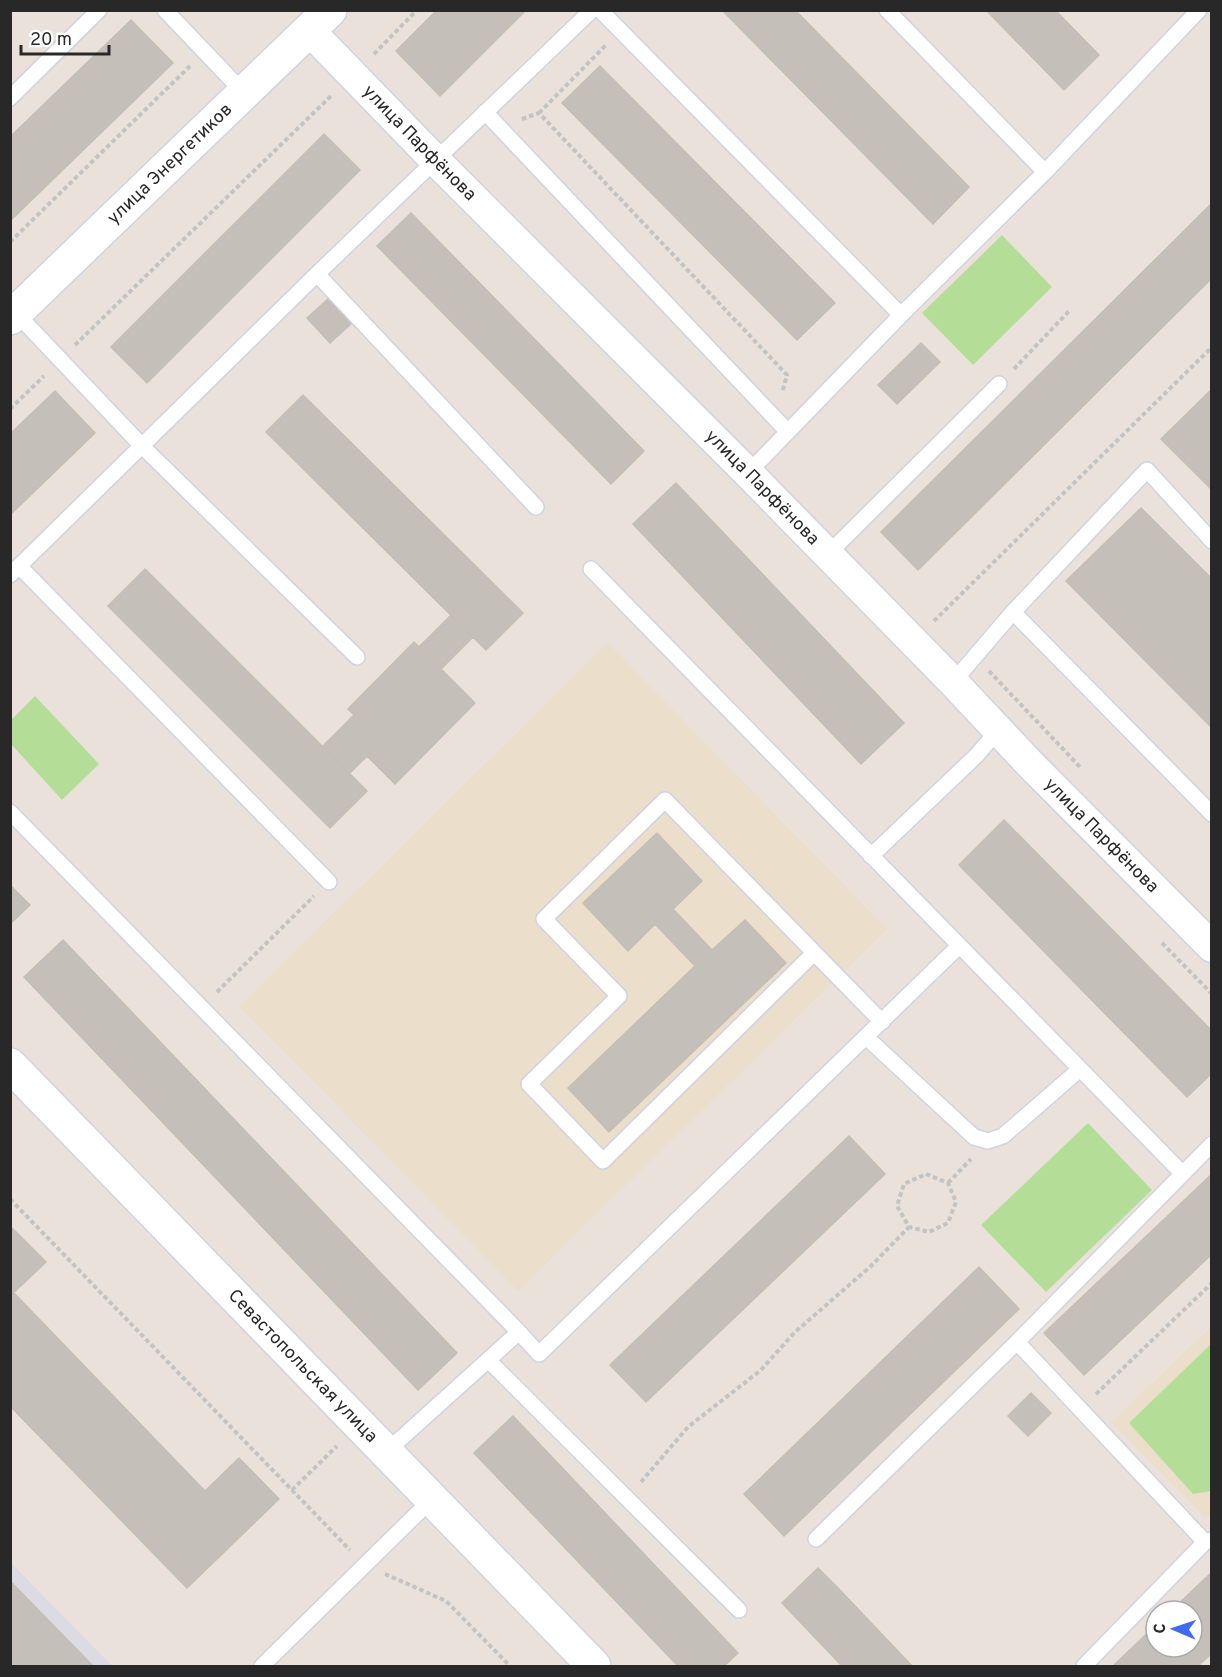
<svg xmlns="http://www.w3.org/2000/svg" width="1222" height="1677" viewBox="0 0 1222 1677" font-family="Overpass,sans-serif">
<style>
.industrial{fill:#dcdae2}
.education{fill:#ebdeca}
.green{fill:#b4de98}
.building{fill:#c5bfba;stroke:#c4beb4;stroke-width:1.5}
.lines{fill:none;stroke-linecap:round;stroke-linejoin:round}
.service-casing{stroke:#cfd3e0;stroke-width:18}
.minor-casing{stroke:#cfd3e0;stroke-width:33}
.tertiary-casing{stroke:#cfd3e0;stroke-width:36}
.path{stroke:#c3c3c3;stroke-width:4;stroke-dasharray:4.5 3;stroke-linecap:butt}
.service{stroke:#fff;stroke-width:15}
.minor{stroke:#fff;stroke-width:30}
.tertiary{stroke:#fff;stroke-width:33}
.labels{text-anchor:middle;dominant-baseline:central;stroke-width:4.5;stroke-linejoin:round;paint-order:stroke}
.street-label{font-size:18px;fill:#282828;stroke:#fff}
</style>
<rect width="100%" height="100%" fill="#eae2da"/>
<path class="industrial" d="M11,1563l101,103h-101z"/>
<path class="education" d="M608,643l279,286 -369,362 -279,-285z
M1211,1327v188l-7,2 -93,-95z"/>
<path class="green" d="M1002,235l50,52 -79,78 -51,-52z
M35,696l64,68 -37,36 -51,-56v-24z
M1088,1123l64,67 -106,102 -65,-67z
M1211,1344v147l-18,3 -64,-71z"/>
<path class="building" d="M437,10h89l-86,86 -44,-45z
M722,10h73l174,177 -36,37z
M986,10h69l44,45 -35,35z
M131,20l42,43 -163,158v-84z
M600,66l235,237 -38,37 -235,-237z
M324,134l36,36 -213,213 -36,-36z
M1212,203v75l-294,292 -37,-38z
M411,213l233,238 -33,33 -234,-238z
M329,298l23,25 -22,20 -23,-25z
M921,343l19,19 -43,42 -19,-19z
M1212,389v101l-51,-51z
M55,391l40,42 -85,82v-81z
M303,395l220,218 -37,37 -220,-218z
M676,483l228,240 -43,41 -228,-240z
M1141,508l71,71v149l-146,-147z
M145,569l222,222 -37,37 -222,-222z
M451,615l22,22 -32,32 34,34 -80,81 -28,-28 -18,18 -27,-27 32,-32 -6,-6 66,-67 5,5z
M1004,820l208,211v42l-25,24 -228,-232z
M657,833l45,48 -29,28 39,41 33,-30 41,43 -177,169 -41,-44 127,-122 -40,-42 -27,27 -45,-48z
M10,885l20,20 -20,19z
M63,940l394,413 -39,37 -394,-413z
M849,1136l36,38 -239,228 -36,-37z
M1212,1174v80l-128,121 -40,-42z
M10,1226l36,36 -36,34z
M979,1267l40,42 -235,227 -40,-42z
M14,1293l191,198 34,-33 40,41 -92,89 -177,-182v-110z
M1031,1393l20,20 -23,23 -20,-20z
M513,1416l225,237 -14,13h-46l-204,-213z
M818,1568l21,21 73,77h-70l-60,-63z
M1212,1572v81l-14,13h-85l43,-41v22h36v-36h-21z
M10,1581l83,85h-83z"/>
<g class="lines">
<defs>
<path id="service" d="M165,10l79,83
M600,10l301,305
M10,98l89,-88
M485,112l302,319
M1045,172l154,-162
M317,274l219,233
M16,313l126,133 215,211
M748,473l153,-158 144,-143 -158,-162
M828,554l171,-170
M19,566l310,316
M591,569l591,604
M10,575l307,-301 275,-264
M1013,612l199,202
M953,682l60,-70 134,-142 65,71
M10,812l509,520 -133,120
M871,856l106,-101 21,-25
M814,953l-211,208 -74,-77 90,-88 -75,-77 121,-119 217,222
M866,1037l108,100 14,4 15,-5 77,-67
M519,1332l20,22 420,-408
M1017,1342l195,-198
M488,1360l251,250
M816,1539l201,-197 188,200
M262,1666l170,-167
M1084,1666l121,-124 7,-2"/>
<g id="minor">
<path id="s1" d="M309,30l126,130 313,313 205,209 77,82 182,183"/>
</g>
<g id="tertiary">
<path id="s2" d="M10,318l320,-308"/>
<path id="s3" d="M10,1065l584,601"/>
</g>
</defs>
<use href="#service" class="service-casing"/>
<use href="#minor" class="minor-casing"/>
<use href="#tertiary" class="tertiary-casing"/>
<path class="path" d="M374,54l43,-44
M539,113l67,-68
M522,119l17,-6 248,262 -5,18
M10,242l180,-176
M75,345l257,-250
M1014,369l56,-59
M10,409l34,-33
M934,621l278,-274
M989,671l92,97
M1162,943l50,51
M217,992l97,-96
M926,1174l22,9 8,19 -8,21 -19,9 -20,-5 -12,-21 7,-22z
M948,1183l23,-24
M10,1199l340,351
M1096,1394l116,-111
M641,1482l47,-55 73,-57 33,-37 77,-67 38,-39
M292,1490l45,-44
M385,1574l61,27 64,65"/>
<use href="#service" class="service"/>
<use href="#minor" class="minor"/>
<use href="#tertiary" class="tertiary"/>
</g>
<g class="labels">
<g class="street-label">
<text stroke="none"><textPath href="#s1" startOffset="158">улица Парфёнова</textPath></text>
<text stroke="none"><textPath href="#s2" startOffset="222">улица Энергетиков</textPath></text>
<text stroke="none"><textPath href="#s1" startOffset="644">улица Парфёнова</textPath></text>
<text stroke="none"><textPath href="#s1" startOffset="1130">улица Парфёнова</textPath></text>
<text stroke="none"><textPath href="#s3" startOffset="420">Севастопольская улица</textPath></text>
</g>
</g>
<rect width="1222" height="1677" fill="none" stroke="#282828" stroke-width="24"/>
<g transform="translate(1174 1629) rotate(272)"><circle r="28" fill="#ffffff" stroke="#a9a9a9" stroke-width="1.5"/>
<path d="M0-4.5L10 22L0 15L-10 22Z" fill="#416af0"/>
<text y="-9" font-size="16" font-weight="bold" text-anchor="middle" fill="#282828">С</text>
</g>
<path d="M21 45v9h88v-9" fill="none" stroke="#282828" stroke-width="3"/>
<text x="30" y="45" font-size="18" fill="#282828" stroke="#ffffff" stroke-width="4.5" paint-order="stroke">20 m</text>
</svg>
